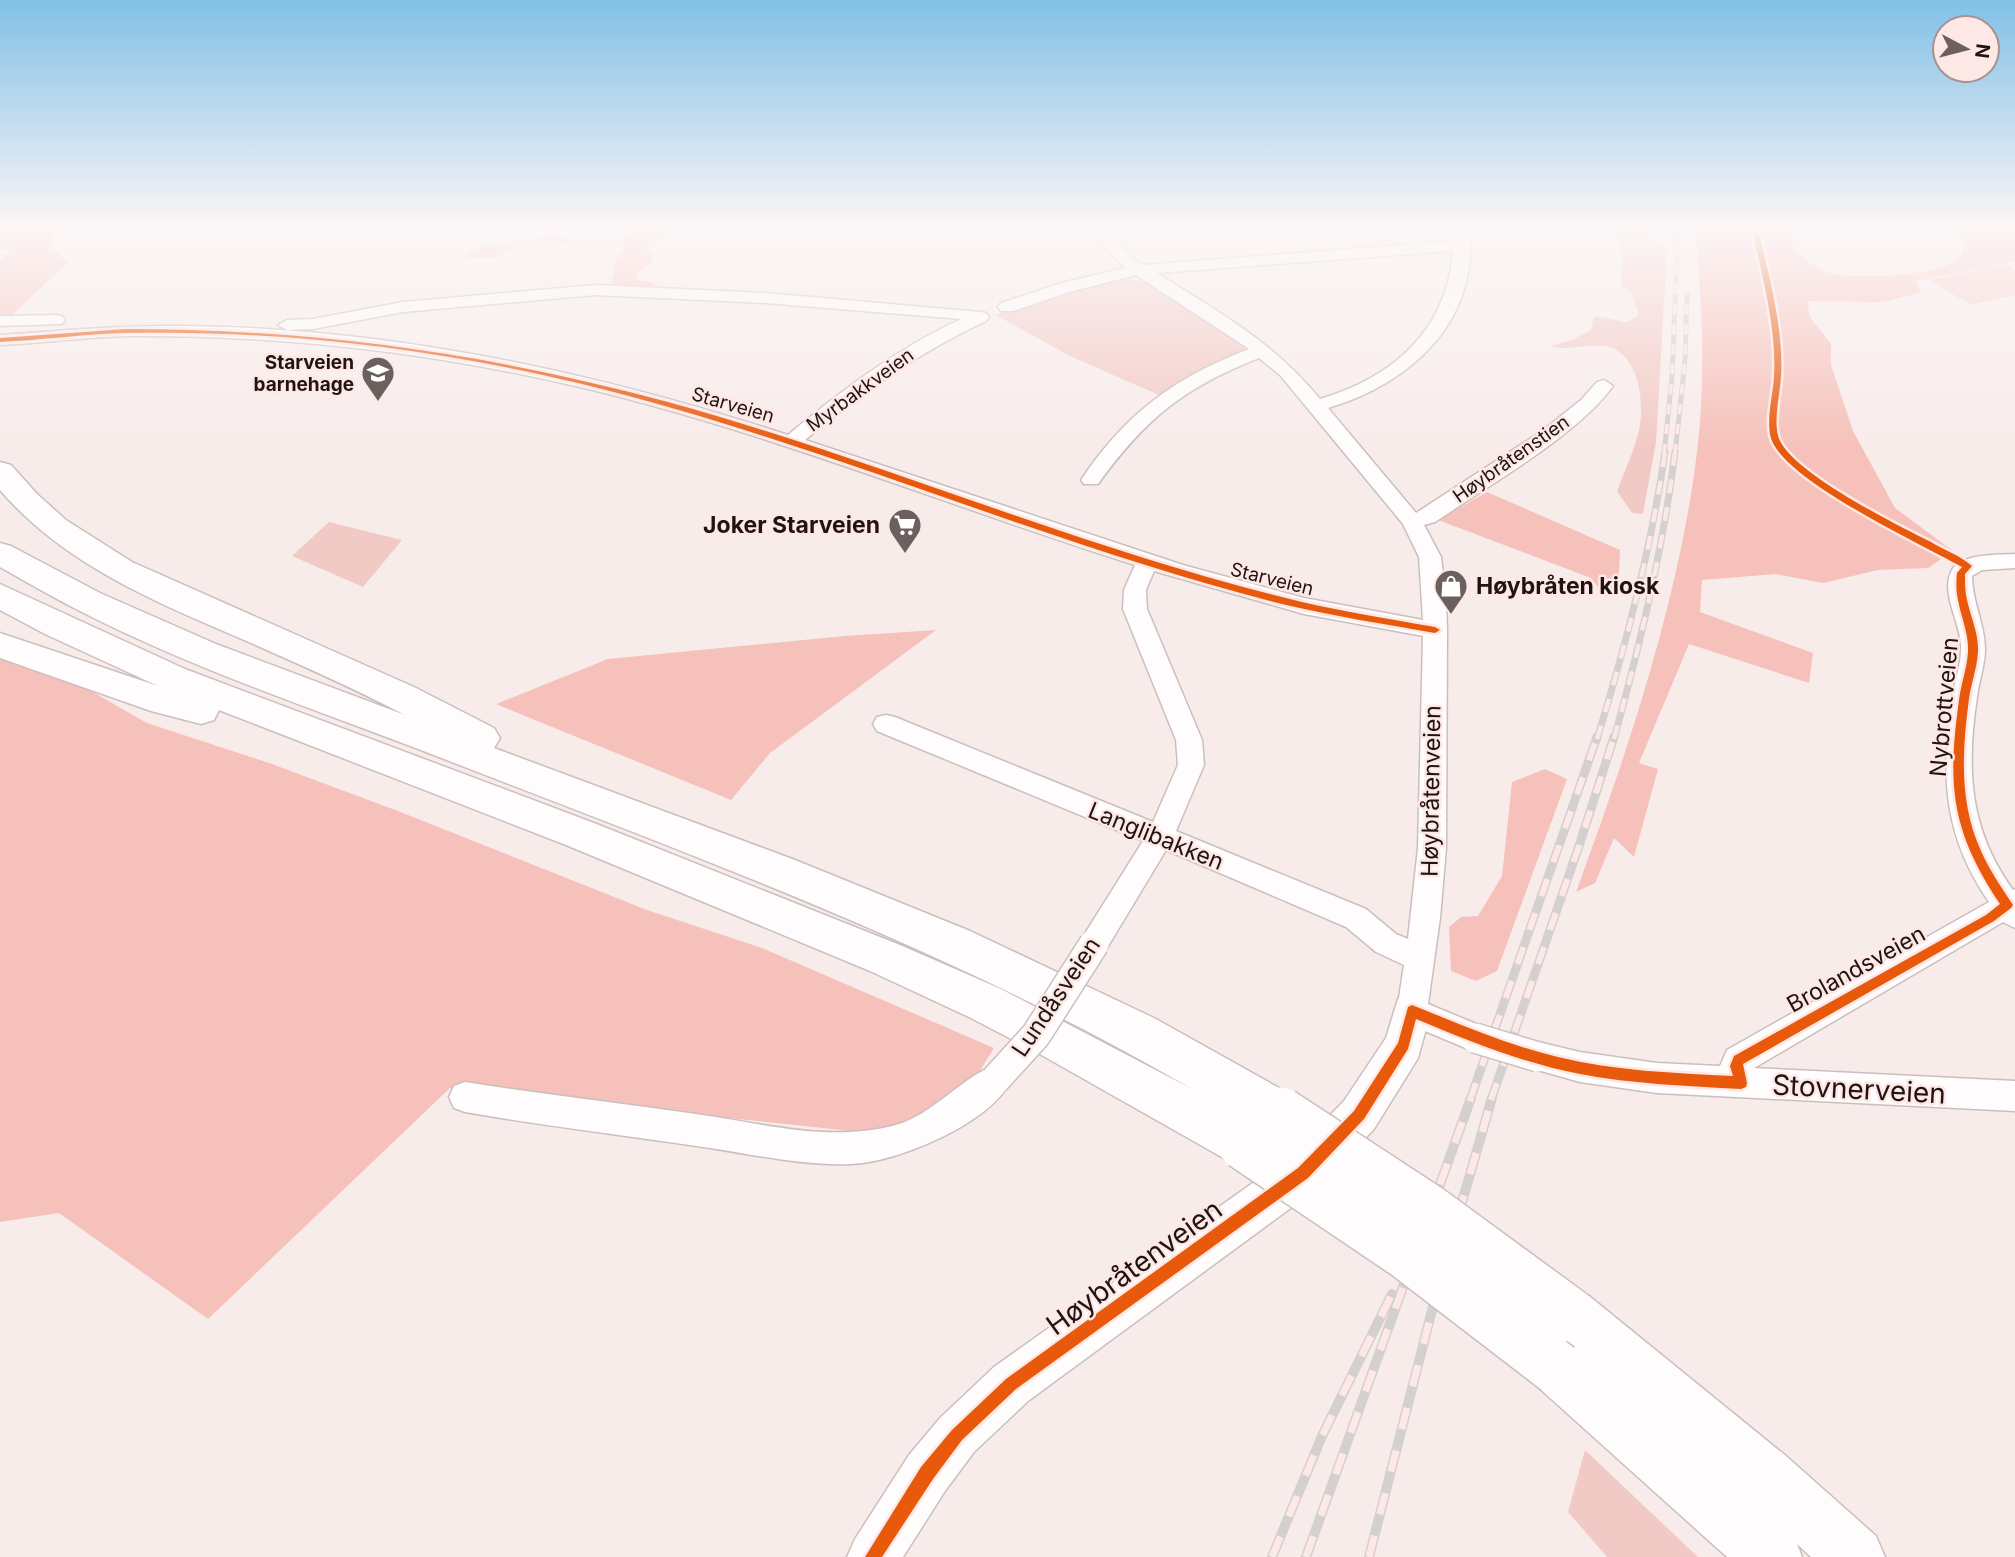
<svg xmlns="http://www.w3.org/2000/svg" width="2015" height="1557" viewBox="0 0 2015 1557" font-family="Inter,sans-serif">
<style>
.green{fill:#f2cac5}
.forest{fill:#f6c1ba}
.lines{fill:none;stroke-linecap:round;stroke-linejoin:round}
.minor-casing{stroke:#cbbfbe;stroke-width:3}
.major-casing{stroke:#cbbfbe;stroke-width:3}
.highway-casing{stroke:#cbbfbe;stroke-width:3}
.minor{fill:#fefcfc;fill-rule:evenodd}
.major{fill:#fefcfc;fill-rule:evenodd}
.highway{fill:#fefcfc;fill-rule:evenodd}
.rail-far3-casing{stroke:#d3d0cf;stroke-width:5}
.rail-far2-casing{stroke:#d3d0cf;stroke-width:7}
.rail-far1-casing{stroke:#d3d0cf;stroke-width:9}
.rail-casing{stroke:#d3d0cf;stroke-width:10}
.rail-far3{stroke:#fee8e5;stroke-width:3.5;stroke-dasharray:10;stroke-linecap:butt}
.rail-far2{stroke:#fee8e5;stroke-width:4.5;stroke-dasharray:14;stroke-linecap:butt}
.rail-far1{stroke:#fee8e5;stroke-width:6;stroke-dasharray:18;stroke-linecap:butt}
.rail{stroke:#fee8e5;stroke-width:7;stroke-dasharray:22;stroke-linecap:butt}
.minor-bridge-casing{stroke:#cbbfbe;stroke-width:32;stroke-linecap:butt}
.highway-bridge-casing{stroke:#cbbfbe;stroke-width:56;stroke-linecap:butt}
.minor-bridge{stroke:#fefcfc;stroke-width:29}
.highway-bridge{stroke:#fefcfc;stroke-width:53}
.cycleway-casing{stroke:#fee8e5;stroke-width:5}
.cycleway{fill:#e8590c;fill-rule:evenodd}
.labels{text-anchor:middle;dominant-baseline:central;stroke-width:5;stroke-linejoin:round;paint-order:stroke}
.far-poi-label{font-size:19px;font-weight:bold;fill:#201412;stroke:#fee8e5;text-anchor:end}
.far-street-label{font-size:19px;fill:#201412;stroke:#fee8e5}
.poi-label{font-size:23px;font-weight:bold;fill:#201412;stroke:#fee8e5;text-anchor:end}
.street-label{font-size:23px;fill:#201412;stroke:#fee8e5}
.near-street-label{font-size:28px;fill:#201412;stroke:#fee8e5}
</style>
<rect width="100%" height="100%" fill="#f8eceb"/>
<path class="green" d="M1620,231l26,4 21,15 -11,192 -13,72 -11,-1 -15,-22c7,-19 16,-37 21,-57 7,-25 3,-70 -22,-84 -20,-11 -44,3 -65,-4l23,-7 17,-9 3,-14 32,6 13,-7 -8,-23 -10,-6 1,-31 -6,-21z
M2005,264l10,6v25l-44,10 -43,-25z
M1118,278l26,4 104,68 -48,21 -41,24 -89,-39 -74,-41 24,-9z
M329,522l73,18 -39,47 -71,-31z
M1585,1450l113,107h-91l-39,-45z"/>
<path class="forest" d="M0,229h53l1,19 13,15 -56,53 -11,1v-57l10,-8 -2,-3 -8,1z
M642,229h32l-23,11 -4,11 7,4 -3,8 -14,10v7l19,3 -5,7 -41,-3 6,-26 8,-16 -3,-4h-43l-23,5h-36l-23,12 -32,-1c6,-8 15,-9 24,-11 21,-6 42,-8 64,-9 28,0 68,10 90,-8z
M1695,229h89c8,19 21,33 40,42 22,10 108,5 128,-8 9,-6 11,-12 13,-22l-10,-12h60v32l-99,20 5,12 -39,9 -75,-1 3,16 21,27v21l22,66 42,77 58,43 -25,17 -50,2 -55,13 -47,-9 -74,6 -2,32 113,41 -4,30 -120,-39 -50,119 19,6 -24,88 -20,-19 -19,45 -19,9c51,-139 103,-292 121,-440 9,-74 5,-149 -2,-223z
M1487,492l133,58 -1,23 -6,23 -16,-10 -6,-8 -153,-58z
M936,630l-166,123 -39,47 -235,-96 112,-45 237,-23z
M0,639l147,84 125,41 126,47 249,99 115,38 232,100 -13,21 -37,41 -56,25 -438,-47 -242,231 -149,-106 -59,9z
M1545,769l22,10 -70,192 -21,10 -25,-10 -2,-44 12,-10 17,-1 24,-40 10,-94z"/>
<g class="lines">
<defs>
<path id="minor" d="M1088,229h17l28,30 10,6 310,-24 2,-12h14c11,92 -59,155 -141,179l88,105 126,-82 39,-31 16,-18 7,-2 9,6c-35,49 -127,101 -178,136l-11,3 17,32 5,42 1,31 -1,218 -6,70 -12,86 58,24 5,10 -5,10 -11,4 -74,-31 -4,-10 7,-46 -28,-13 -30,-25 -180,-77 -62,103 -10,4 -10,-4 -5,-9 5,-9 59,-94 -266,-110 -4,-7 4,-7 9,-2 9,2 258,105 25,-57 -2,-25 -53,-131 1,-19 11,-25c-203,-64 -401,-148 -610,-190 -131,-27 -263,-40 -396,-39 -43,1 -86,7 -129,9v-10c60,-4 119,-10 180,-9 207,1 411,45 608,109 54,-45 110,-87 173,-116l-195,-16 -170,-8 -193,17 -90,17 -26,1 -9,-5 9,-5 26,-1 90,-17 193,-17 170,8 214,19 6,1 3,4 -3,4c-66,31 -125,72 -181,119l378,125 121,33 119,22 -4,-63 -16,-33 -123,-149 -21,-17c-76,30 -113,60 -161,126h-14l-3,-4c45,-67 93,-102 168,-131l-113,-74 -63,16 -60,20h-12l-3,-4 3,-4 60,-20 64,-15zM1453,251c-6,79 -59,126 -133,148 -48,-58 -100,-86 -163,-126zM1154,571l150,43 119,22 -5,212 -10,91 -12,-5 -30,-25 -190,-78 28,-66 -2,-25 -55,-131 -1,-19z
M1295,229h49l-8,5 -35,3 -6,-2 -2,-3z
M1640,229h16v1l-8,5 -6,-2z
M56,315l6,1 3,4 -3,4 -62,2v-10z
M2015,554v14l-33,2 -10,6c0,26 13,48 13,73 0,16 -6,32 -8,48 -11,72 -8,132 36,193l2,-1v39l-12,-6 -249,146 261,13v30l-358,-18 -77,-11 -53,-15 -5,-10 5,-10 11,-5 42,10 77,11 63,3 7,-16 262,-148c-45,-65 -48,-124 -38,-199 3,-20 11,-39 10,-58 -1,-23 -20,-51 -10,-73 8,-19 47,-17 64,-18z
M995,1065l11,4 5,11c-19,43 -115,83 -160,84 -50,2 -99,-10 -148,-17 -79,-12 -159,-21 -238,-35l-11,-4 -5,-11 5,-11 11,-4c77,12 154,21 231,32 64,9 135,29 200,11 38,-11 63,-46 99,-60z"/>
<path id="major" d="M1412,993l14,6 5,12 -13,47 -44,71 -56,59 -290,213 -54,51 -29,39 -42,66h-56l8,-18 54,-84 31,-37 54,-51 294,-209 56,-57 42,-63 12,-39z"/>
<path id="highway" d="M0,462l11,3 26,29 29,26 66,42 282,125 80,41 6,10 -6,10 301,112 175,71 184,87 143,80 7,16 -7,16 -17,7 -17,-7 5,13 -7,17 -17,7 -17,-7 -189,-107 -69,-36 -99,-46 -304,-126 -347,-135 -5,10 -13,4 -50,-13 -151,-53v-25l158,53 -113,-52 -45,-24v-26l185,85 409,154 306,122 101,44 191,100c-242,-141 -506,-236 -766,-337 -118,-45 -240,-86 -352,-144 -25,-13 -49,-27 -74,-41v-24l11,3 89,47 116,51 189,71c-50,-26 -102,-49 -154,-72 -90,-39 -185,-76 -251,-153z
M1570,1288l19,8 197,160 90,80 9,21h-74l-14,-13 5,13h-75l-188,-169 -8,-19 8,-19 19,-8 5,1 -12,-9 -8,-19 8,-19z"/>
</defs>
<use href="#minor" class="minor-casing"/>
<use href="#major" class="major-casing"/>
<use href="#highway" class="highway-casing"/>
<use href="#minor" class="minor"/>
<use href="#major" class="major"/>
<use href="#highway" class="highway"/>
<defs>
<path id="rail-far3" d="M1664,454l8,-77 6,-148
M1675,454l10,-93 2,-66"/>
<path id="rail-far2" d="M1597,739c29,-94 54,-189 68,-287
M1614,739c26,-95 49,-189 61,-287"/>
<path id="rail-far1" d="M1470,1100l127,-363
M1491,1100l88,-254 35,-109"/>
<path id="rail" d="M1272,1557l50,-121 70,-142
M1306,1557l165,-459
M1369,1557l72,-282 51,-177"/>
</defs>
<use href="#rail-far3" class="rail-far3-casing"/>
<use href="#rail-far2" class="rail-far2-casing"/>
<use href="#rail-far1" class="rail-far1-casing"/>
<use href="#rail" class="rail-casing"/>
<use href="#rail-far3" class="rail-far3"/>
<use href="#rail-far2" class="rail-far2"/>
<use href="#rail-far1" class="rail-far1"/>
<use href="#rail" class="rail"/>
<defs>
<path id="minor-bridge" d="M1475,1038l63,19
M995,1080l41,-45 58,-91"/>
<path id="highway-bridge" d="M1280,1114l148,97 142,104
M1244,1143l163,110 151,116"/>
</defs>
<use href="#minor-bridge" class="minor-bridge-casing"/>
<use href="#highway-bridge" class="highway-bridge-casing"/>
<use href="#minor-bridge" class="minor-bridge"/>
<use href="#highway-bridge" class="highway-bridge"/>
<defs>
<path id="cycleway" d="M1752,229h6c11,46 26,101 23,148 -1,18 -9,48 -1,64 17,34 115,83 151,101 13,8 30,14 41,24l-7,8c0,9 0,18 2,26 4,18 12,34 11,52 -1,16 -7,32 -9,47 -7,52 -10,104 12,152 8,18 19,34 30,51l2,3 -2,3 -17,13 -251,143 4,19 -1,4 -5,2c-54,-3 -108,-5 -161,-15 -57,-11 -111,-33 -164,-55l-8,30 -44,70 -56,59 -292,211 -54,51 -29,39 -51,78h-17l56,-90 31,-37 54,-51 292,-211 56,-57 44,-68 10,-36 4,-2c48,19 95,40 146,52 57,14 116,16 175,19l-3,-10 4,-10 252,-141 14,-11c-49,-74 -53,-118 -41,-204 2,-16 8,-32 9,-48 1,-18 -7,-35 -10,-52 -2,-9 -2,-18 -1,-27l5,-6c-43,-24 -172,-84 -190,-126 -7,-17 1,-46 2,-64 3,-49 -12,-100 -22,-148z
M126,329c189,0 360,24 542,73 207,57 405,143 614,195 50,13 102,21 153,30l5,3 -5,3c-51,-9 -103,-17 -153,-29 -237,-60 -462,-162 -700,-220 -149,-36 -304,-54 -456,-51 -42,1 -84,7 -126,9v-4z"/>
</defs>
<use href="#cycleway" class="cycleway-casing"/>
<use href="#cycleway" class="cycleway"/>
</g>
<linearGradient id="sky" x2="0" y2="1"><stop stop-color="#82c0e7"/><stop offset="0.51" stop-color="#fcf6f6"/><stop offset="1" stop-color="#fcf6f6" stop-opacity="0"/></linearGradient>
<rect width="2015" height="447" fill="url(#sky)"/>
<defs>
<symbol id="school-pin" viewBox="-11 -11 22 30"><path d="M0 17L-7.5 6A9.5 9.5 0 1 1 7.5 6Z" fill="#6c605e" stroke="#fee8e5"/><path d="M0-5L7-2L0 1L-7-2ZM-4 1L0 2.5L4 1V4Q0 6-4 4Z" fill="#fff"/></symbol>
<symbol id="supermarket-pin" viewBox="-11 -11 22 30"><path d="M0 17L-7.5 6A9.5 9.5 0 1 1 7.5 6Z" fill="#6c605e" stroke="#fee8e5"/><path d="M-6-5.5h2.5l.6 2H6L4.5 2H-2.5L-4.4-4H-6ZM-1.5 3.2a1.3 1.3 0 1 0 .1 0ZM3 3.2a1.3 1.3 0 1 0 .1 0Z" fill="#fff"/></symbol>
<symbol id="shop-pin" viewBox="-11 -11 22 30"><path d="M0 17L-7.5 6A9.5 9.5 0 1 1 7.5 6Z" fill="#6c605e" stroke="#fee8e5"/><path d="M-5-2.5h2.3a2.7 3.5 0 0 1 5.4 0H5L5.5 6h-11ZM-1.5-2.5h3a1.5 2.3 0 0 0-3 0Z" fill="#fff"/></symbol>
</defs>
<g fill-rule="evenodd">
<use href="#school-pin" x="359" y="354" width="38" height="52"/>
<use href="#supermarket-pin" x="886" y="506" width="38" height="52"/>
<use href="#shop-pin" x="1432" y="567" width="38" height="52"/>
</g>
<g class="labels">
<g class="far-poi-label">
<text x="354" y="362">Starveien<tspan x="354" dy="22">barnehage</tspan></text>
</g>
<g class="far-street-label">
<text transform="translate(860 390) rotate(-36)">Myrbakkveien</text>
<text transform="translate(733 405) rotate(16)">Starveien</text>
<text transform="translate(1511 459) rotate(-35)">Høybråtenstien</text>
<text transform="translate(1272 579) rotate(14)">Starveien</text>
</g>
<g class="poi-label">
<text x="880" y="525">Joker Starveien</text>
<text x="1476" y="586" text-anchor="start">Høybråten kiosk</text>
</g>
<g class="street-label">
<text transform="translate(1944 707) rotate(-85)">Nybrottveien</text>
<text transform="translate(1431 791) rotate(-89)">Høybråtenveien</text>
<text transform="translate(1156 836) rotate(22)">Langlibakken</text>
<text transform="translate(1856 969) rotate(-29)">Brolandsveien</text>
<text transform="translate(1056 997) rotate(-56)">Lundåsveien</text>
</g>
<g class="near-street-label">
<text transform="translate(1859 1089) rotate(3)">Stovnerveien</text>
<text transform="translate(1134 1267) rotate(-36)">Høybråtenveien</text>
</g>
</g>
<g transform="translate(1966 49) rotate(97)"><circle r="33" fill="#fee8e5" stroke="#a59391" stroke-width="2"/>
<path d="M0-5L12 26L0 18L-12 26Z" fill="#6c605e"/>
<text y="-10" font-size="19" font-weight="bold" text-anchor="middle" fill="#201412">N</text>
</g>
</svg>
